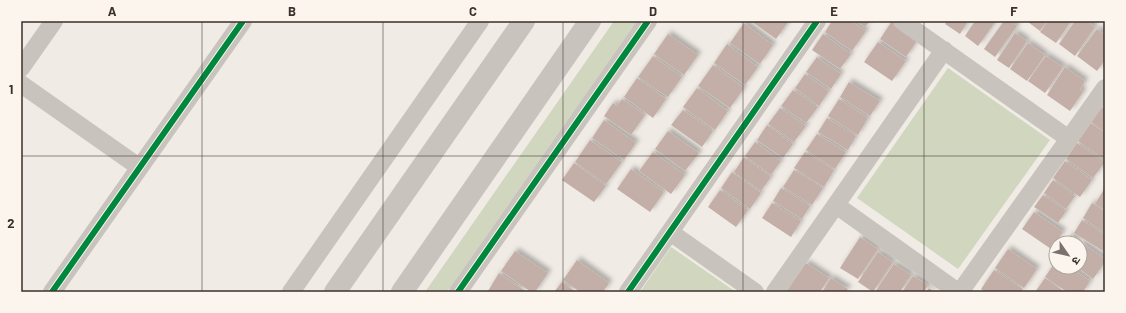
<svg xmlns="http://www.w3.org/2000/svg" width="1126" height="313" viewBox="0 0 1126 313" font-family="Barlow,'Noto Sans Devanagari',sans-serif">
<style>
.green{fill:#d1d6bf}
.building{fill:#c3afa7;filter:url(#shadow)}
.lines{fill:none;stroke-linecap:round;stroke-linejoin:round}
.minor{stroke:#c9c3be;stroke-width:18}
.tertiary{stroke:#c9c3be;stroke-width:22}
.cycleway-casing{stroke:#fbf5ee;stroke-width:8}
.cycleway{stroke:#00873e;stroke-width:6}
.grid{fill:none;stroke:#3b302b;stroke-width:1;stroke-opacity:0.55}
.neatline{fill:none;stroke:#3b302b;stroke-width:1.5}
.grid-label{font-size:13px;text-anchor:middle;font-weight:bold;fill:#3b302b}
</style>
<defs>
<filter id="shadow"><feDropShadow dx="3.5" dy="-3.5" stdDeviation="2" flood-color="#0004"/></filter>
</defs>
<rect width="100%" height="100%" fill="#f0ebe5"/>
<path class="green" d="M614,21h23l-190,271h-22z
M948,68l102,72 -92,129 -101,-71z
M671,247l65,45h-96z"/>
<path class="building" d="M751,21h38l-13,18z
M832,21h19l15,10 -14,20 -27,-19z
M856,21h14l-5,6z
M892,21h3l24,17 -13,19 -26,-18z
M947,21h21l-8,13 -15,-10z
M975,21h21l-18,25 -13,-10z
M1004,21h6l7,5 -22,31 -11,-8z
M1028,21h19l-7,10 -12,-9z
M1048,21h23l-15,22 -16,-11z
M1075,21h11l9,6 -20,29 -16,-12z
M744,23l29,22 -13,19 -30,-21z
M1097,29l8,6v25l-8,11 -20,-15z
M1015,33l12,8 -18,27 -12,-8z
M668,34l30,21 -14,20 -30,-21z
M823,34l28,20 -11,15 -28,-19z
M878,42l28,19 -14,20 -28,-19z
M1028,43l17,12 -18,26 -17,-12z
M727,44l31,23 -13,18 -31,-22z
M653,56l29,21 -14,20 -30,-20z
M1046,56l17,11 -18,26 -17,-12z
M817,57l24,17 -10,15 -25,-17z
M713,65l31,23 -14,20 -32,-22z
M1065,67l20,14 -5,8 3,3 -13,19 -23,-16z
M805,74l24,17 -10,15 -24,-18z
M637,78l29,21 -13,19 -29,-21z
M849,82l31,19 -10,15 -30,-19z
M697,88l31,23 -13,19 -32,-23z
M793,90l25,17 -12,16 -25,-17z
M622,99l23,16 -14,20 -27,-19 9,-13 4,3z
M839,99l29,19 -10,17 -30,-19z
M1102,107l3,3v22l-14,-10z
M780,108l26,18 -12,16 -26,-18z
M683,110l30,21 -11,16 -31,-22z
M827,118l29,18 -8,14 -30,-18z
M604,120l32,23 -12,17 -32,-22z
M1091,123l14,10v27l-27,-19z
M767,125l26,19 -10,14 -26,-18z
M668,131l31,22 -14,18 -30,-22z
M817,134l29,18 -11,17 -29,-19z
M590,140l32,22 -16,22 -31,-22z
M755,142l26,19 -10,14 -26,-19z
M1077,143l28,19 -12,16 -27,-19z
M653,152l32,23 -14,19 -32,-23z
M805,152l29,18 -10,17 -30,-19z
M744,157l27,20 -10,14 -27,-19z
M1065,161l27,19 -12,17 -27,-19z
M574,163l32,23 -12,16 -32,-22z
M631,169l33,23 -14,20 -33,-23z
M794,170l29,18 -11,17 -29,-18z
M732,172l29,21 -11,16 -29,-21z
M1053,180l22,16 -9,13 -22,-16z
M781,188l29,18 -8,13 -29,-18z
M1105,188v22l-10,-6z
M720,190l28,20 -12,17 -28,-20z
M1043,195l23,16 -8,12 -24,-16z
M772,203l29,18 -10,16 -29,-19z
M1092,203l13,8v22l-22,-15z
M1034,212l29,20 -12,17 -29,-20z
M1082,220l23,15v13l-2,3 -29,-18z
M1071,235l34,24v3l-12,17 -16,-12h3v-24h-15z
M860,237l18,12 -20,30 -18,-11z
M1008,249l29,20 -13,19 -29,-20z
M515,251l33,22 -13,19h-4l-30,-21z
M878,252l15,10 -20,30 -15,-10z
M577,260l32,23 -6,9h-23l-17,-12z
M1056,261v6h14l20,14 -7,11h-16l-22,-15z
M806,263l23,15 -9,14h-34z
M894,264l17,11 -11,17h-25z
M994,270l29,19 -2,3h-36l-4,-3z
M499,273l28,19 -39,-1z
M913,276l15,9 -4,7h-22z
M831,278l17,11 -2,3h-24z
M1045,278l20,14h-30z
M562,282l14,10h-22z
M929,288l6,4h-9z"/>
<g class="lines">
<path class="minor" d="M902,21l167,118
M21,68l33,-47
M21,84l118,83
M836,205l122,87
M670,232l85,60
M52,292l191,-271
M291,292l189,-271
M458,292l190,-271
M628,292l189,-271
M775,292l169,-242
M960,292l145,-204"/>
<path class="tertiary" d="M335,292l189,-271
M402,292l188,-271"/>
<defs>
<path id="cycleway" d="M52,292l191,-271
M458,292l190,-271
M628,292l189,-271"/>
</defs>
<use href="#cycleway" class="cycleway-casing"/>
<use href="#cycleway" class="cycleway"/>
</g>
<path class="grid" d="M202,21v271M383,21v271M563,21v271M743,21v271M924,21v271M21,156h1084"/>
<rect width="1126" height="313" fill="none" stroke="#fbf5ee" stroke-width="44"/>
<g transform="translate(1068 255) rotate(124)"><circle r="19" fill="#fbf5ee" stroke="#aea6a0"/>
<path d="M0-3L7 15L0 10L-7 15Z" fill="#7a716c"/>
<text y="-6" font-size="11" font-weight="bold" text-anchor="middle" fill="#3b302b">उ</text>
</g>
<rect x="22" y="22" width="1082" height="269" class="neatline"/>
<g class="grid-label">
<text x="112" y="16">A</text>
<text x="292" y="16">B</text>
<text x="473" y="16">C</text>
<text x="653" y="16">D</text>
<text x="834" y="16">E</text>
<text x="1014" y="16">F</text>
<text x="11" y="94">1</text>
<text x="11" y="228">2</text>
</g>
</svg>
